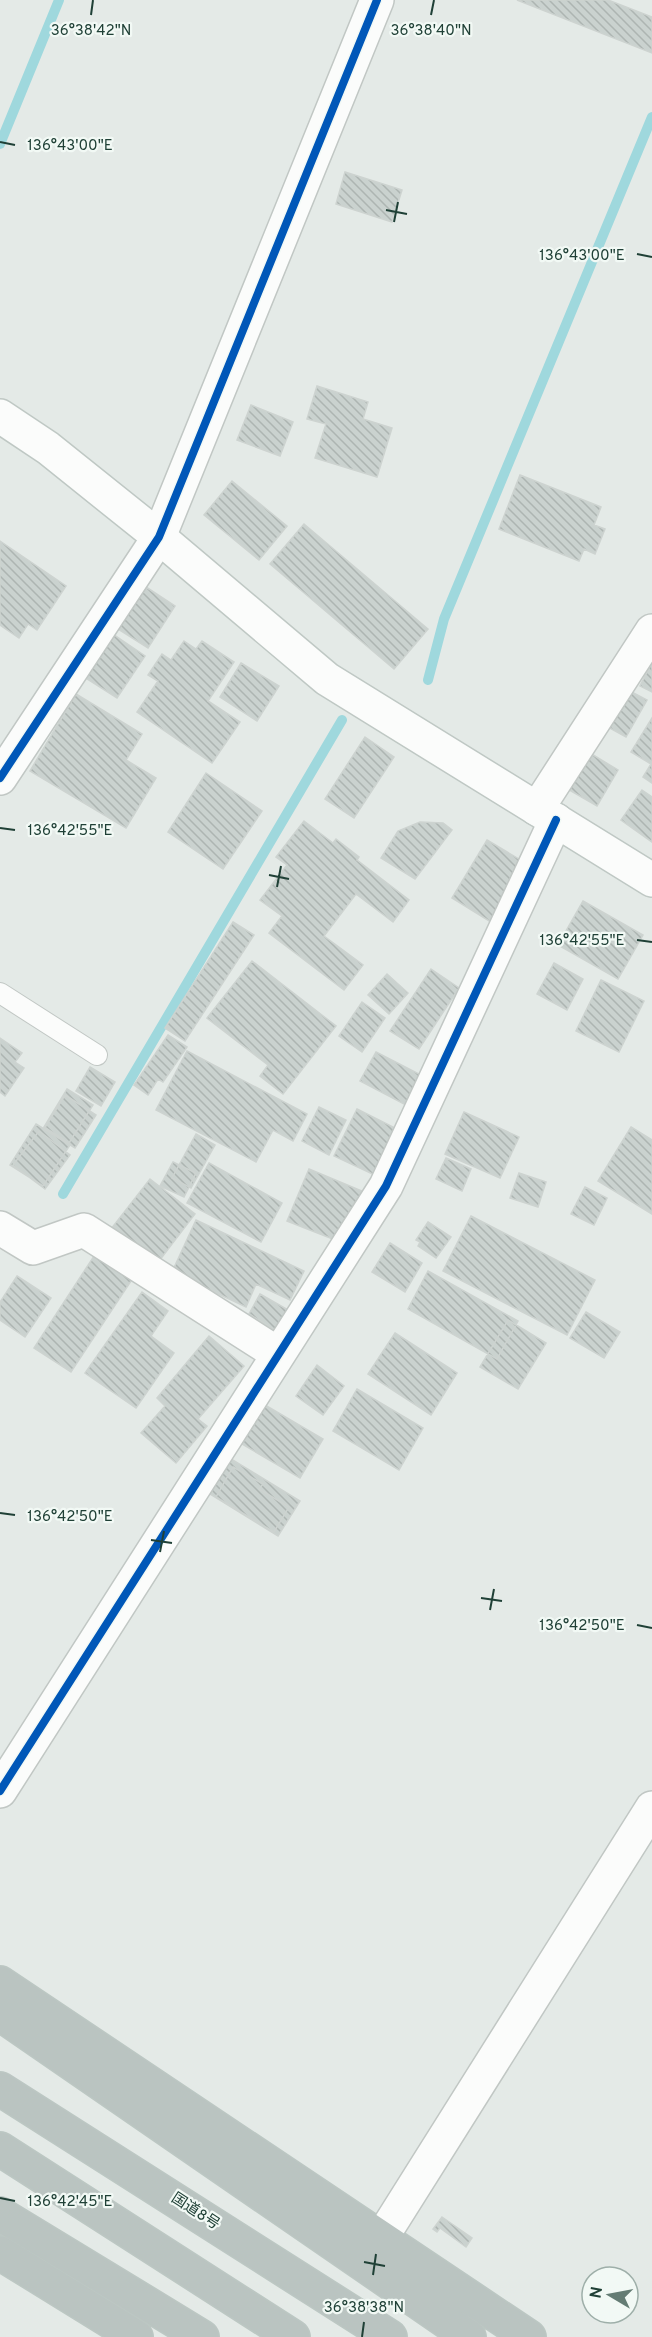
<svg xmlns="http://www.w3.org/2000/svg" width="652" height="2337" viewBox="0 0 652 2337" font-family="Overpass,'Noto Sans JP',sans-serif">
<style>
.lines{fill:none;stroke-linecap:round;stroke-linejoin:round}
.stream{stroke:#9fd8dd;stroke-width:10}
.building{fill:url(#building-back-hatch);stroke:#cdd3d0;stroke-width:1.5}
.lane-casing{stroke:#c1c7c4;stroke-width:22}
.street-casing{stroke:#c1c7c4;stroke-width:36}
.secondary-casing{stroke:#bfc8c4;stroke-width:36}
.highway-casing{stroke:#bcc7c3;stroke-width:36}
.lane{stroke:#fbfcfb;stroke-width:20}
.street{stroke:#fbfcfb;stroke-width:33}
.secondary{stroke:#fbfcfb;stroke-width:33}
.highway{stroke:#bac4c1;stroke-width:33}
.cycleway-casing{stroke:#f2f9f5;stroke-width:11}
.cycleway{stroke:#0057b8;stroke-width:8}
.ticks{fill:none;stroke:#1f4036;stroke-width:2}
.labels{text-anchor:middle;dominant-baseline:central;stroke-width:4.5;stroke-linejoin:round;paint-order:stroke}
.street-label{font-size:15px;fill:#1f4036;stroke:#f2f9f5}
.ticks-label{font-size:15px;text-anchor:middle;fill:#1f4036;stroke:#f2f9f5;stroke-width:4.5;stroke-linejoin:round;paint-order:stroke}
</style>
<defs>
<pattern id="building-back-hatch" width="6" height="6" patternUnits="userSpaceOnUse" patternTransform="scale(1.5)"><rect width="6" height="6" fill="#cad2cf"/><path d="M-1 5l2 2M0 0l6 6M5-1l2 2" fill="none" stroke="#adb5b2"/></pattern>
</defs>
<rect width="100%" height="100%" fill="#e4eae7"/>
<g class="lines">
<path class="stream" d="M0,144l59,-144
M428,680l16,-61 208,-502
M63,1194l279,-474"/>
</g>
<path class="building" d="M517,0h91l44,17v36z
M345,172l57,18 -10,32 -56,-18z
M317,386l51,16 -5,17 29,9 -15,49 -62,-19 11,-34 -19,-5z
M251,405l42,17 -13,34 -43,-16z
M520,475l81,32 -7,18 11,4 -10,25 -11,-5 -5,12 -80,-32z
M232,481l55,45 -28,34 -55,-45z
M304,524l124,105 -34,40 -124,-105z
M0,541l66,45 -29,44 -9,-6 -9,14 -19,-13z
M146,587l29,19 -27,42 -30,-19z
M110,632l35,24 -28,42 -36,-23z
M184,641l12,8 6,-8 32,21 -26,39 32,21 -28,41 -75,-51 21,-31 -10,-6 14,-21 9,6z
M652,662v30l-12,-6z
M241,663l38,23 -22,35 -37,-24z
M626,689l21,11 -21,37 -20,-11z
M76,694l66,40 -16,26 30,18 -30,50 -96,-57z
M652,718v65l-9,-6 8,-13 -20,-12z
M365,737l29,20 -40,61 -29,-19z
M585,750l33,20 -21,36 -33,-19z
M206,773l56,38 -39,58 -55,-37z
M642,790l10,7v45l-31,-22z
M304,821l29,22 3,-4 23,18 -2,3 52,40 -16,22 -37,-28 -32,42 39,29 -19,25 -75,-57 13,-17 -22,-16 27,-35 -11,-8z
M420,822l23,1 9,7 -37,49 -34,-21 17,-27z
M487,840l42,25 -35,59 -42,-26z
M583,901l60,34 -25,44 -60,-34z
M233,922l21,13 -69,106 -20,-13z
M252,961l84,65 -53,68 -23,-18 8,-11 -61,-47z
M554,963l29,16 -16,31 -30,-16z
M431,969l28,19 -40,61 -29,-18z
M387,974l21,19 -19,21 -21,-19z
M601,980l43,21 -25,51 -43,-21z
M362,1002l23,16 -23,34 -23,-16z
M168,1035l19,12 -24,35 -5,-3 -10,16 -14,-10z
M0,1038l22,15 -7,9 9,6 -19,28 -5,-4z
M187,1051l120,63 -14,27 -20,-11 -17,32 -100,-52z
M376,1052l45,23 -15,30 -46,-24z
M90,1067l25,15 -14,24 -25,-15z
M67,1089l26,16 -24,38 -25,-16z
M65,1095l31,20 -21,33 -31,-19z
M319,1107l27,13 -17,35 -27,-14z
M357,1109l46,23 -22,46 -47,-22z
M464,1112l55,25 -19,41 -55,-24z
M36,1124l34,21 -27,41 -33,-21z
M631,1127l21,13v74l-54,-33z
M39,1131l31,24 -25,34 -32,-24z
M196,1134l19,11 -24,43 -19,-10z
M446,1158l25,11 -9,22 -26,-12z
M173,1162l23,11 -12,24 -24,-11z
M209,1163l73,40 -21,39 -74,-39z
M309,1169l55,23 -21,51 -56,-22z
M519,1173l27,9 -8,25 -28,-9z
M150,1179l45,35 -42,55 -46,-35z
M585,1187l22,11 -13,27 -23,-11z
M471,1216l124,64 -28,55 -124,-64z
M196,1220l108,51 -14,29 -34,-16 -10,23 -74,-35z
M428,1222l23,15 -15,21 -18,-12 2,-4 -4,-2z
M390,1243l32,20 -17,29 -33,-20z
M96,1253l37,25 -62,94 -37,-24z
M428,1271l90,50 -21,38 -89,-50z
M17,1276l34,22 -26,39 -25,-17v-18z
M142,1292l26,19 -17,25 23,17 -38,55 -51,-35z
M260,1294l30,17 -12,21 -29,-18z
M586,1312l34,20 -16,26 -34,-20z
M508,1320l38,23 -28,46 -38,-22z
M395,1333l62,40 -26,42 -63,-41z
M209,1336l35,30 -46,53 9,7 -31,37 -35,-30 24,-27 -8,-8z
M317,1365l27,21 -21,29 -27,-19z
M357,1389l66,39 -24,42 -66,-39z
M265,1405l58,34 -23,39 -58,-34z
M231,1459l69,42 -22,35 -68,-42z
M233,1467l30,17 -4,5 30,18 -15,25 -58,-35z
M442,2217l30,21 -6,9 -26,-19 -3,4 -4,-3z"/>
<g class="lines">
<defs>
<path id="lane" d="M0,993l97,62"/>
<path id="street" d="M0,778l159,-241 218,-537
M537,809l115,-178
M0,1228l33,20 51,-18 194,124
M0,1791l386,-605 170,-366
M382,2237l270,-429"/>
<path id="secondary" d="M0,416l48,32 111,89 168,142 325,201"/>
<path id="highway" d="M0,1983l529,354
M0,2014l469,323
M0,2089l390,248
M0,2149l293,188
M0,2214l202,123
M0,2253l136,84"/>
</defs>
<use href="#lane" class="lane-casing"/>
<use href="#street" class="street-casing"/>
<use href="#secondary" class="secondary-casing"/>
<use href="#highway" class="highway-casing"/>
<use href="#lane" class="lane"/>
<use href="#street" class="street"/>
<use href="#secondary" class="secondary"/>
<use href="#highway" class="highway"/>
<defs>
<path id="cycleway" d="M0,778l159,-241 218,-537
M0,1791l386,-605 170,-366"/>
</defs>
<use href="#cycleway" class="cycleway-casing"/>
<use href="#cycleway" class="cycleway"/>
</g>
<path class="ticks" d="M91,15l2,-15M431,15l3,-15M0,142l15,3M386,210l21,4M394,222l4,-20M637,254l15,3M0,828l15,2M269,875l20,4M277,887l4,-21M637,940l15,2M0,1513l15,2M151,1540l21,3M160,1552l4,-21M481,1598l21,3M490,1610l4,-21M637,1625l15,3M0,2198l15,3M364,2262l21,4M373,2275l3,-21M362,2337l2,-15"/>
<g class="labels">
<g class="street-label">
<text transform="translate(195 2212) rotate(33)">国道8号</text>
</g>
</g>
<g class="ticks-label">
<text x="91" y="35">36°38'42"N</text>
<text x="431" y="35">36°38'40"N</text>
<text x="70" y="150">136°43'00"E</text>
<text x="582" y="260">136°43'00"E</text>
<text x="70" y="835">136°42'55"E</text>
<text x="582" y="945">136°42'55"E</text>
<text x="70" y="1521">136°42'50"E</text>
<text x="582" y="1630">136°42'50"E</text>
<text x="70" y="2206">136°42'45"E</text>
<text x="364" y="2312">36°38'38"N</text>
</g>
<g transform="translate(610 2295) rotate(280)"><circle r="28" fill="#f2f9f5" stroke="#9eafa9" stroke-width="1.5"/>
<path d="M0-4.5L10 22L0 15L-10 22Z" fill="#647c74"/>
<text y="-9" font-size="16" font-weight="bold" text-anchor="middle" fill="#1f4036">N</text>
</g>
</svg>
